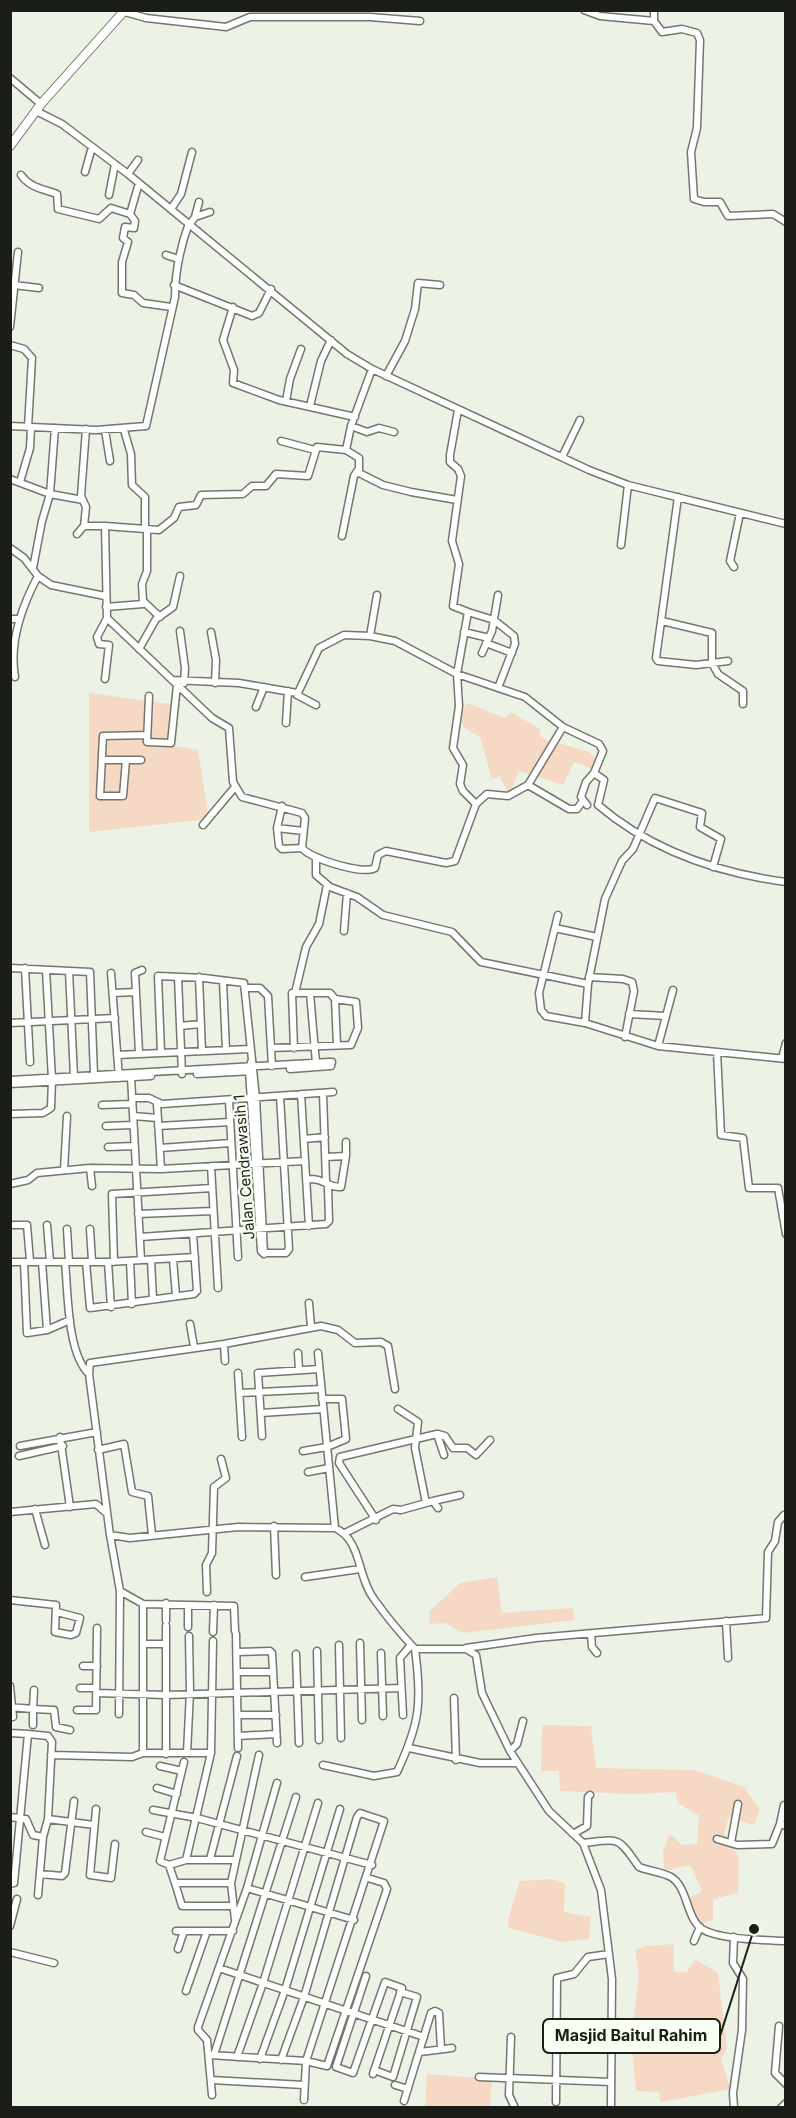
<svg xmlns="http://www.w3.org/2000/svg" width="796" height="2118" viewBox="0 0 796 2118" font-family="Inter,sans-serif">
<style>
.green{fill:#f6d9c4}
.lines{fill:none;stroke-linecap:round;stroke-linejoin:round}
.minor-casing{stroke:#73776c;stroke-width:9}
.major-casing{stroke:#73776c;stroke-width:10}
.minor{stroke:#fff;stroke-width:6}
.major{stroke:#fff;stroke-width:8}
.labels{text-anchor:middle;dominant-baseline:central;stroke-width:4.5;stroke-linejoin:round;paint-order:stroke}
.street-label{font-size:15px;fill:#1b1d18;stroke:#fafff4}
.leader{fill:none;stroke:#1b1d18;stroke-width:2}
.callout-dot{fill:#1b1d18;stroke:#fafff4;stroke-width:2}
.callout{fill:#fafff4;stroke:#1b1d18;stroke-width:2}
.callout-label{font-size:16px;text-anchor:middle;font-weight:bold;fill:#1b1d18}
</style>
<rect width="100%" height="100%" fill="#ecf2e5"/>
<path class="green" d="M89,693l82,11 3,42 24,4 11,69 -120,13z
M468,703l36,15 7,-6 29,17 1,9 48,14 8,8 -5,9 -18,-7 -11,23 -44,-14 -10,24 -9,-19 -8,3 -12,-42 -17,-10 -2,-14z
M497,1577l5,36 70,-5 3,12 -112,13 -18,-10 -15,1 -1,-12 31,-29z
M542,1725l49,1 5,42 99,2 49,17 16,23 -6,15 -25,-8 -5,16 15,25 -1,35 -25,6v21l-22,6 -10,-24 21,-11 -12,-26 -26,6 -1,-21 7,-16 12,11 15,-1 2,-28 -21,-13 -2,-11 -42,2 -74,-3 -1,-20h-18z
M553,1879l12,5 -1,28 27,5 -2,22 -27,3 -53,-14 -1,-9 12,-38z
M674,1944v28h13l8,-13 23,14 9,75 -6,11 10,30 -70,13 -2,-10 -23,-1 -5,-54 8,-60 -4,-27 11,-4z
M427,2074l65,5 -2,28 -65,1z"/>
<g class="lines">
<defs>
<path id="minor" d="M584,10l16,6 54,5 8,11 20,-3 15,4 3,7 -3,88 -6,24 3,47 10,3h16l8,14 45,-2 13,8
M125,12l21,6 80,9 24,-10h120l50,4
M654,21v-11
M10,78l31,26
M36,111l26,13 66,50 219,180 25,15 217,101 39,15 158,39
M85,172l7,-25
M128,174l10,-14
M21,175c9,13 23,14 36,19l1,15 41,10 12,-11 19,6 9,-31
M109,195l6,-31
M171,209l10,-15 11,-42
M130,214l5,7 -1,7 -9,-1 -2,11 5,4 -6,20v31l12,2 9,8 28,4
M195,217l15,-5
M190,224l5,-7 4,-15
M166,255l12,4
M14,285l25,3
M174,285l78,31 7,-3 12,-24
M233,307l-10,33 11,30 -1,13 46,17 76,17
M10,327l8,-75
M10,345l14,4 8,9 -4,69
M372,369l-21,57 -5,24 -29,-3 -9,29 -32,-2 -10,12h-14l-9,8 -42,1 -5,10 -17,2 -5,11 -15,12 -54,-4 2,92 105,100 17,10 4,54 9,15 60,16 3,5 -3,30c9,11 61,27 73,20l3,-13 8,-4 60,12 9,-2 21,-57
M386,376l19,-35 10,-32 3,-26 22,2
M286,401l4,-22 11,-30
M310,406l11,-45 10,-21
M458,410l-8,45v7l8,7 3,7 -9,65 7,23 -6,42 15,6 -11,62 2,32 -6,42 10,17 -3,19 3,7 13,13 11,-10 21,2 20,-11 35,-58
M10,426l86,4 50,-4 29,-129c0,-26 5,-49 14,-74
M351,426l16,6 12,-4 15,4
M105,430l5,31
M124,430l7,24 1,31 13,12v32
M281,441l34,9
M346,450l13,8v15l24,12 28,7 46,8
M562,457l18,-37
M10,479l40,15 33,6
M20,482l10,-34 1,-21
M678,497l-22,161 2,3 38,4 32,-4
M84,526h21
M147,529v42l-5,13 1,17 17,16
M77,534l7,-8 2,-19 -5,-11 5,-67
M342,536l12,-60 4,-6
M621,545l7,-60
M10,548l14,10 14,18 13,9 54,11
M734,567l-4,-6 10,-48
M33,568l9,-47 8,-27 5,-66
M106,607l37,-3
M468,612l26,8 20,16 1,8 -17,44
M10,619h10
M662,621l50,12v30l6,11 25,17v13
M180,631l5,37 -1,15
M211,632l5,28 -1,23
M464,632l25,6
M370,636l7,-41
M486,643l26,10
M139,649l17,-30 17,-12 7,-31
M482,653l10,-22 6,-36
M15,677c-6,-34 7,-71 23,-101
M105,679l4,-34 -10,-1 -2,-7 10,-19
M172,680l67,3 58,10
M149,696l-2,46 24,1 6,-58
M316,705l-19,-10 22,-47 25,-13 26,1 25,5 62,33 68,23 38,30 36,17 4,7 -9,22 10,7 -6,25c53,45 120,68 188,77
M256,707l8,-20
M286,723l2,-32
M102,760h39
M126,760l-3,36h-23l3,-60 44,-1
M528,785l41,24h8l5,-7
M587,805l-6,-8 5,-15 8,-9
M282,806l-5,22 2,18 3,3 20,-1
M203,825l32,-38
M277,828l26,3
M316,859v16l14,12 27,10 26,18 69,17 29,30 107,22 -3,39 73,23 128,13
M558,915l-19,78 2,17 5,6 39,7
M555,928l42,9
M344,931l3,-38
M10,968l80,4 4,103
M25,968l5,94
M69,971l5,106
M111,973l8,105
M178,977l4,97
M199,977l3,74
M589,977l34,2 9,3 2,9 -9,46
M223,981l3,69
M588,984l17,-85 17,-38 11,-12 22,-51 47,15 -2,14 21,12 -8,28
M245,988h15l8,8 4,70
M113,993l23,-1
M295,993l11,-46 13,-23 8,-39
M310,993l6,70
M335,999l2,46
M629,1014l37,2
M10,1023l105,-5
M180,1026l21,-2
M658,1046l15,-56
M271,1048l80,-3 7,-17 -2,-26 -21,-3 -5,-6h-38l2,55
M161,1052l-3,-76 46,2 40,5 12,115 8,156 -3,-3 -12,-180 2,-9
M717,1052l4,83 22,3 6,50h29l8,46
M139,1053l-4,-80 7,-3
M117,1055l133,-6
M782,1058l4,-15
M290,1069l41,-3
M197,1074l56,-3
M131,1077l10,183
M10,1080l319,-18h3l-1,3
M10,1084l141,-8
M323,1093l3,88
M301,1094l8,132
M132,1098h17l13,6 171,-12
M229,1101l9,156
M157,1104l4,65
M102,1105l30,-1
M10,1114l33,-1 8,-5 1,-29 -6,-109
M133,1116l25,2
M106,1126l27,-1
M158,1126l72,-4
M304,1139l21,-2
M108,1147l26,-1
M160,1148l71,-5
M326,1157l20,-1v-14
M211,1166l7,122
M90,1168l2,18
M64,1170l3,-54
M306,1179c20,-1 21,9 35,8l5,-31
M10,1184l18,-4 9,-7 53,-5 71,1 144,-8
M138,1214l75,-3
M10,1225h17l3,36
M47,1225l3,37
M67,1229l2,33
M90,1229l2,32
M140,1237l186,-13 3,-3 -1,-33
M266,1253h20l3,-4 -9,-153
M173,1259l3,37
M151,1260l2,39
M130,1261l2,43
M10,1262h98l87,-5
M24,1262l3,71 20,-3 23,-10
M42,1262l5,68
M65,1262c3,30 2,91 24,112
M86,1262l4,46 104,-14 3,-3 -4,-57
M108,1262l3,45
M114,1262l-2,-68 100,-6
M309,1303l2,24
M190,1324l4,23
M224,1344l1,17
M298,1353l1,17
M318,1353l17,175
M238,1373l4,64
M395,1389l-7,-43 -7,-4 -26,1 -17,-13 -17,-4 -97,18 -134,19 -1,11 21,161 20,3 108,-11 97,1c27,12 22,49 39,71 12,17 27,35 41,50h51l10,6 6,38 28,58 39,60 34,32 18,47 11,89 -1,129
M240,1393l81,-4
M398,1409l20,13 -3,26 11,55 7,-2 5,7
M261,1413l62,-4
M438,1434l7,2 8,12h14l9,7 14,-15
M262,1436l-4,-63 61,-4
M60,1437l10,70
M20,1446l77,-14
M98,1450l26,-6 8,48 16,4 4,39
M303,1451l24,-4 19,-8 -4,-40h-20
M19,1456l44,-10
M308,1472l21,-4
M433,1501l27,-6
M35,1509l10,36
M10,1512l86,-8 9,8
M376,1520l-37,-57 1,-6 97,-23 7,21
M274,1526l2,49
M345,1533l48,-24 8,1 25,-7
M110,1535l10,56 -1,123
M305,1577l55,-8
M120,1591l23,13 91,2 1,25
M207,1592l-1,-27 6,-12 2,-66 12,-9 -5,-19
M10,1600l46,5 -1,27 16,3 5,-2 4,-15 -23,-6
M166,1603v18
M143,1604v149
M726,1621l2,37
M188,1627v-22
M213,1632l1,-27
M236,1634l2,114
M591,1634l1,13 5,6
M360,1643l2,77
M143,1644h23
M339,1645l2,93
M466,1648l70,-10 230,-20 2,-66 7,-11 3,-19 6,-7
M317,1651l2,89
M237,1652l33,-1 2,2 5,90
M381,1653l2,63
M296,1654l3,89
M83,1666h14
M237,1672h36
M10,1686l3,31
M80,1688h16
M34,1690l-1,19 21,1 2,17 14,3
M96,1693l70,2 235,-7
M454,1698l2,62
M10,1707l23,2v16
M77,1710h19l1,-82
M238,1715h38
M403,1715l-3,-57 11,-13
M10,1733l18,1 -14,149 -4,1
M28,1734l20,2 4,6 -4,77 -5,18 -5,58
M238,1736l38,-2
M409,1748l71,15h37
M510,1751l7,-7 6,-23
M187,1753l3,-61 -1,-56
M166,1754v-128
M51,1755l81,2 11,-4h68
M184,1762l-24,99 9,4 17,-5h49
M323,1765l51,11 23,-4c23,-49 25,-70 18,-123
M160,1766l22,5
M157,1788l20,6
M784,1805l-4,19 6,2
M96,1809l-6,66 21,3 4,-34
M153,1810l44,8 175,47
M10,1817l16,2 7,16 10,2
M48,1819l46,6
M146,1832l19,5
M573,1834l14,-8 1,-29 2,-2
M717,1839l20,6 35,-1 8,-20
M583,1843c38,-4 34,-7 56,24 10,4 23,5 32,10 17,10 15,41 31,52 18,11 62,11 84,12
M731,1843l7,-39
M210,1859l27,-103
M186,1860l25,-107 2,-112
M169,1865l6,18
M40,1874l22,2 3,-3 9,-72
M231,1883h-56l7,23h51
M247,1888l107,32
M235,1920l-4,-37 28,-128
M10,1926l7,-27
M176,1931h57
M734,1937l-1,26 10,16 -1,51 -9,63 1,15
M694,1941l6,-14
M178,1949l6,-18
M10,1952l44,11
M219,1968l205,69
M366,1976l-30,91 17,6 32,-91 17,6 -29,86
M186,1991l21,-60
M779,2026l-4,47 11,11
M511,2037l-2,58 6,13
M420,2052l32,-4
M210,2055l96,6 21,5 60,-177 -3,-6 -16,-5
M214,2055l82,-258
M237,2057l26,-74 55,-180
M260,2059l25,-69 55,-181
M281,2060l23,-63 53,-180 3,-4 24,8 -78,240 -2,39
M374,2070l19,7 24,-80 -17,-5
M479,2077l132,5
M212,2080l92,5
M395,2085l13,4
M212,2095l-5,-55 -9,-10v-3l49,-139 30,-105
M404,2101l27,-88 4,-2 4,2 2,36
M556,2102l1,-124 17,-4 14,-17 21,-3
M781,2108l5,-5"/>
<path id="major" d="M10,146l31,-42 84,-94"/>
</defs>
<use href="#minor" class="minor-casing"/>
<use href="#major" class="major-casing"/>
<use href="#minor" class="minor"/>
<use href="#major" class="major"/>
</g>
<g class="labels">
<g class="street-label">
<text transform="translate(244 1167) rotate(-94)">Jalan Cendrawasih 1</text>
</g>
</g>
<path class="leader" d="M754 1929L720 2036"/>
<circle class="callout-dot" cx="754" cy="1929" r="6"/>
<rect class="callout" x="543" y="2019" width="177" height="34" rx="6"/>
<g class="callout-label">
<text x="631" y="2041">Masjid Baitul Rahim</text>
</g>
<rect width="796" height="2118" fill="none" stroke="#1b1d18" stroke-width="24"/>
</svg>
